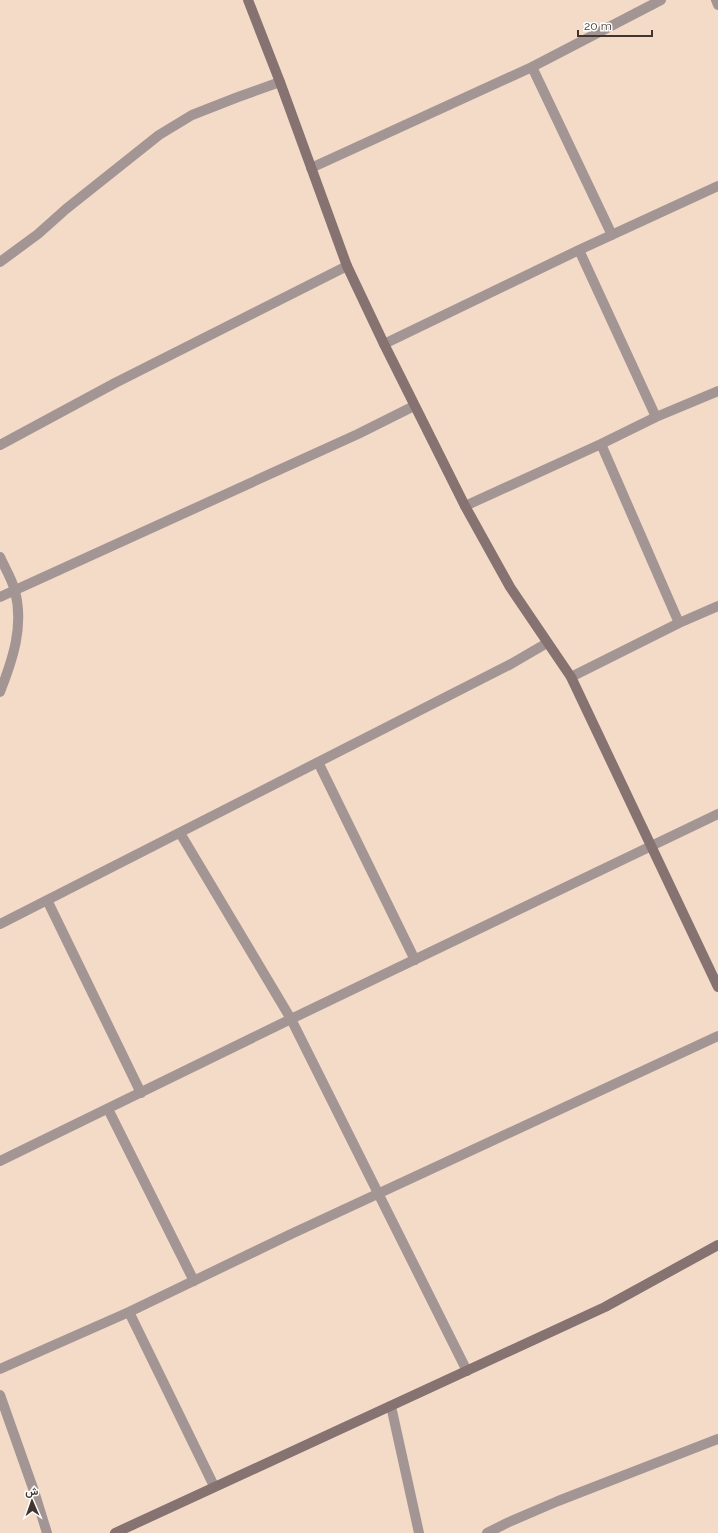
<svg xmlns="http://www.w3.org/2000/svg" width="718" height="1533" viewBox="0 0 718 1533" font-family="Raleway,Vazirmatn,sans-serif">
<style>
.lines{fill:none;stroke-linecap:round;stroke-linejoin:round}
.street{stroke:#a49595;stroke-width:10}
.secondary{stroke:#867271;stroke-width:10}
</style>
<rect width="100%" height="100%" fill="#f3dbc8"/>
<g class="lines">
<path class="street" d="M716,0l2,5
M532,67l80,168
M311,168l221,-101 129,-67
M579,250l77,167
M0,262l38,-28 28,-25 93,-74 33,-20 46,-18 42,-15
M384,344l195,-94 139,-64
M601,444l78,179
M0,445l115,-62 232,-117
M465,506l136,-62 55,-27 62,-26
M0,557c5,11 12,22 15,34 9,35 -2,68 -15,101
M0,597l358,-163 56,-28
M571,677l108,-54 39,-17
M318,762l97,198
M180,833l111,186 176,352
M47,900l94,193
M0,924l511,-260 36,-21
M108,1109l86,172
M0,1161l291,-142 427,-205
M129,1312l85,174
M0,1369l129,-57 160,-77 429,-199
M0,1395l34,96 13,42
M391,1406l28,127
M487,1533l22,-11 49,-21 160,-62"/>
<path class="secondary" d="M248,0l32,82 67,184 37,78 81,162 45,81 61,90 147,310
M115,1533l490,-226 113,-62"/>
</g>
<g transform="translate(32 1501) rotate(358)" stroke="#ffffff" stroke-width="3" paint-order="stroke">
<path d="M0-3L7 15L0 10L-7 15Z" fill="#40362f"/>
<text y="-6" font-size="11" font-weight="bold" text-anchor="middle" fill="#40362f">ش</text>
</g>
<path d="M578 30v6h74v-6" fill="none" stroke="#40362f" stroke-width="2"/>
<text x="584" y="30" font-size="12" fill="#40362f" stroke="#ffffff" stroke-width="3" paint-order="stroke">20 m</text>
</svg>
